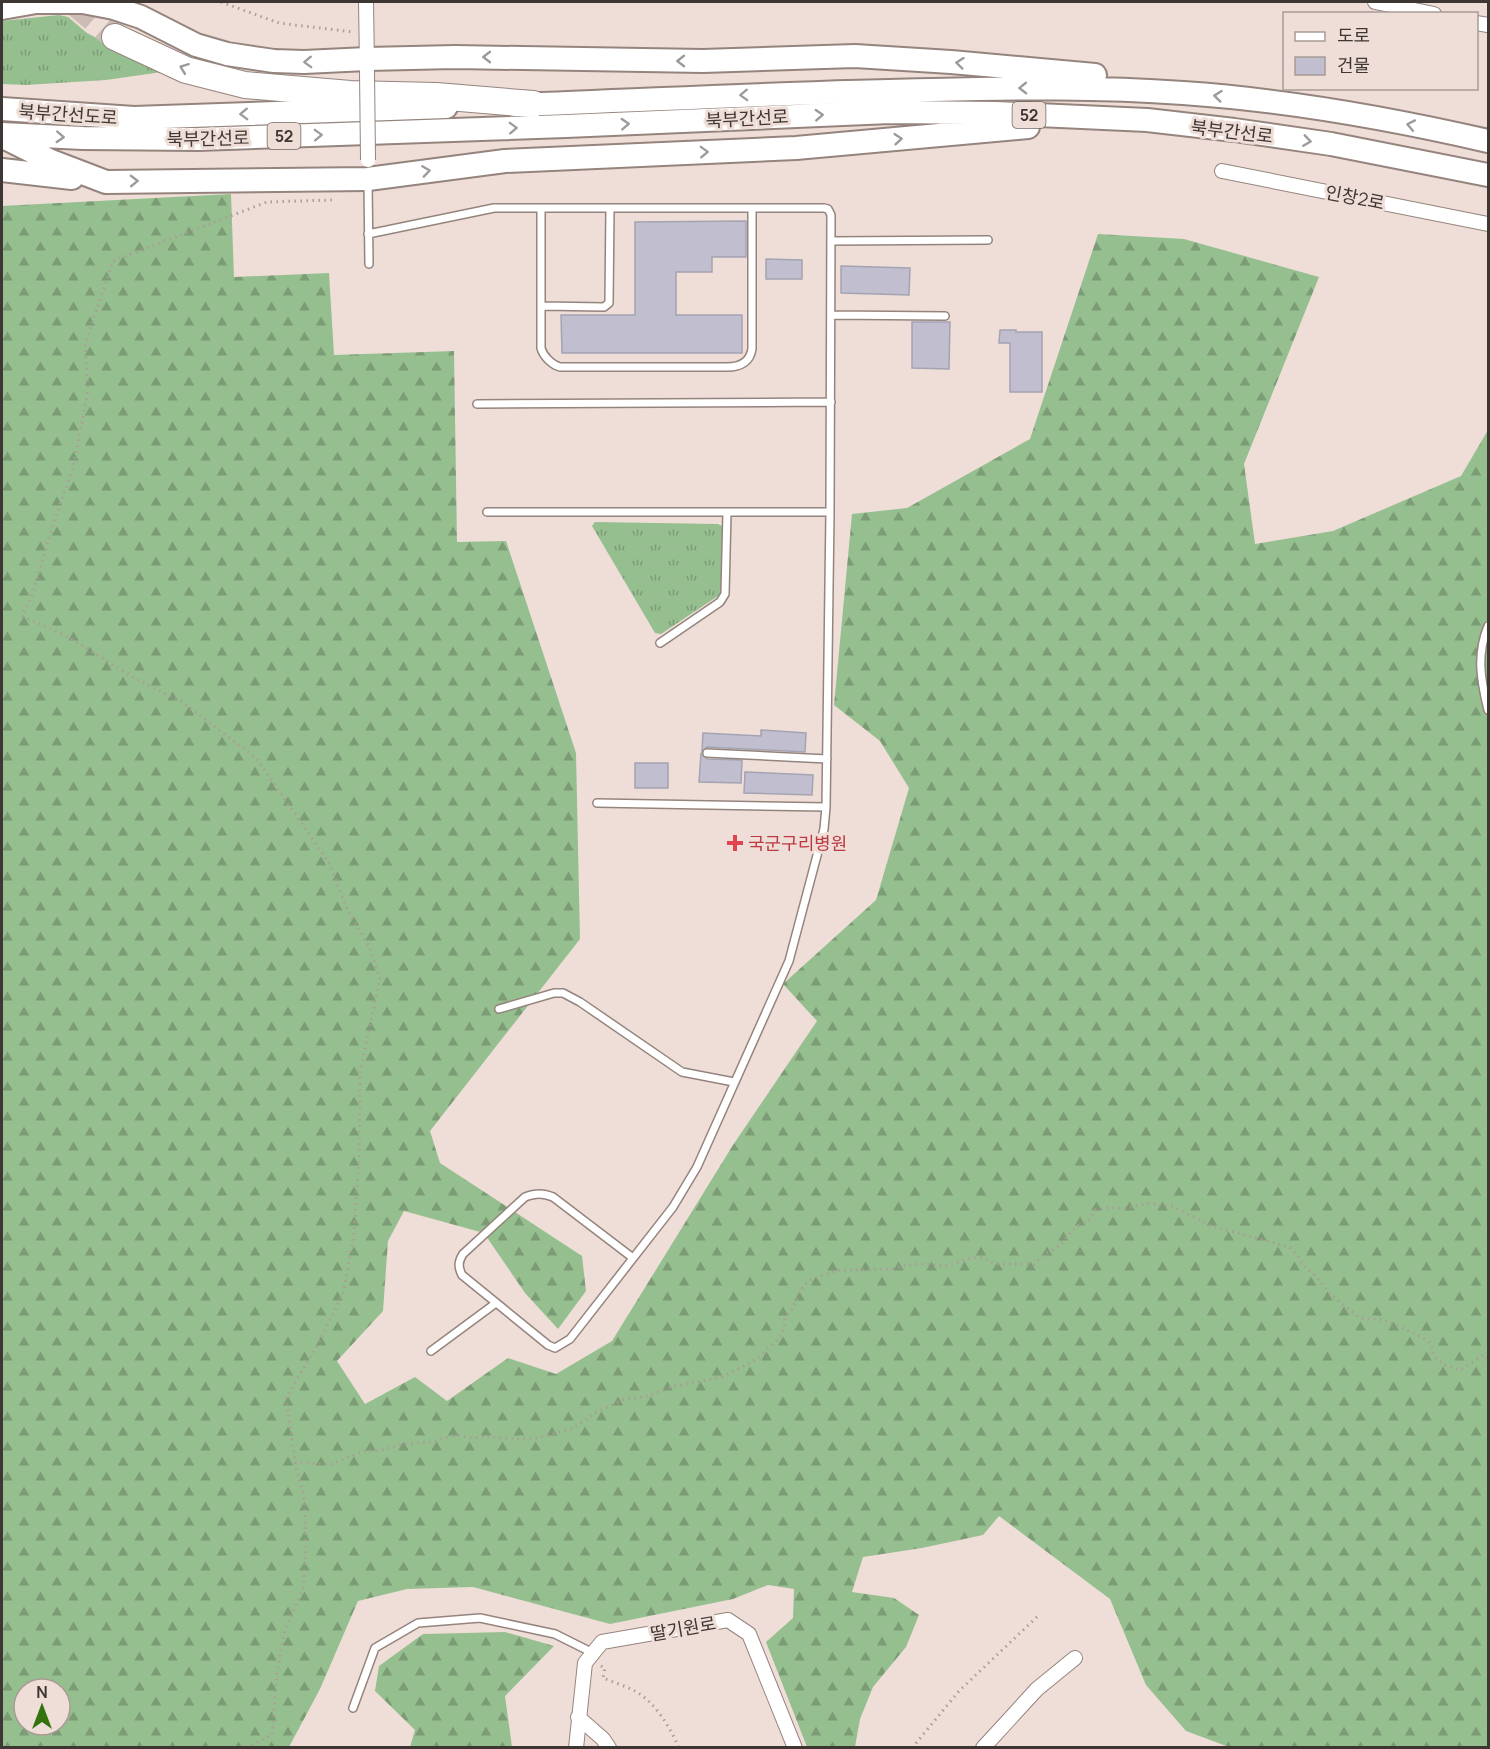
<svg xmlns="http://www.w3.org/2000/svg" width="1490" height="1749" viewBox="0 0 1490 1749" font-family="Manrope,'Noto Sans KR',sans-serif">
<style>
.grass{fill:url(#grass-tufts)}
.forest{fill:url(#forest-firs);fill-rule:evenodd}
.building{fill:#c1bfcf;stroke:#a4a3b2;stroke-width:1.5}
.lines{fill:none;stroke-linecap:round;stroke-linejoin:round}
.motorway-tunnel{stroke:#cbbcb6;stroke-width:26;stroke-dasharray:26 13;stroke-linecap:butt}
.service-casing{stroke:#94847d;stroke-width:10}
.minor-casing{stroke:#94847d;stroke-width:16}
.trunk-casing{stroke:#94847d;stroke-width:26}
.motorway-casing{stroke:#94847d;stroke-width:28}
.path{stroke:#aa9d98;stroke-width:3;stroke-dasharray:1.5 4.5;stroke-linecap:butt}
.service{stroke:#fff;stroke-width:7}
.minor{stroke:#fff;stroke-width:14}
.trunk{stroke:#fff;stroke-width:22}
.motorway{stroke:#fff;stroke-width:26}
.minor-bridge-casing{stroke:#94847d;stroke-width:16;stroke-linecap:butt}
.minor-bridge{stroke:#fff;stroke-width:14}
.oneway{stroke:#9e9a99}
.health-dot{fill:#e0444e;stroke:#efded7;stroke-width:2}
.labels{text-anchor:middle;dominant-baseline:central;stroke-width:6;stroke-linejoin:round;paint-order:stroke}
.shield{fill:#efded7;stroke:#726864;stroke-width:1.5}
.shield-label{font-size:16px;font-weight:bold;fill:#3d3633}
.street-label{font-size:18px;fill:#3d3633;stroke:#efded7}
.health-label{font-size:18px;fill:#be3a42;stroke:#efded7;text-anchor:start}
</style>
<defs>
<pattern id="grass-tufts" width="24" height="20" patternUnits="userSpaceOnUse" patternTransform="scale(1.5)"><rect width="24" height="20" fill="#96bf90"/><path d="M3 7l-1-3M5 7V3M7 7l1-3M15 17l-1-3M17 17v-4M19 17l1-3" fill="none" stroke="#7c9c76"/></pattern>
<pattern id="forest-firs" width="22" height="20" patternUnits="userSpaceOnUse" patternTransform="scale(1.5)"><rect width="22" height="20" fill="#96bf90"/><path d="M5 1l3.5 6h-7zM16 11l3.5 6h-7z" fill="#7c9c76"/></pattern>
</defs>
<rect width="100%" height="100%" fill="#efded7"/>
<path class="grass" d="M59,15l9,2 19,16 75,39 -56,8 -80,5 -24,-1v-63z
M595,522l123,2 4,2 1,4v54l-2,10 -60,40 -6,-1 -63,-107z"/>
<path class="forest" d="M231,194l3,83 95,-4 5,82 120,-4 3,191 49,-1 70,212 4,186 -150,192 10,32 142,93 4,35 -28,38 -33,-36 -41,-60 -80,-22 -16,30 -5,70 -46,50 28,43 50,-27 32,24 61,-43 48,16 56,-33 121,-196 84,-124 -34,-37 93,-84 33,-112 -29,-47 -46,-36 18,-191 55,-6 123,-69 68,-205 86,5 135,38 -75,187 11,80 78,-13 128,-55 27,-46v1317h-259l-43,-16 -40,-46 -36,-86 -111,-83 -16,19 -61,13 -59,9 -11,35 42,6 25,17 -13,32 -33,40 -13,32 -5,28h-48l-41,-105 27,-24 1,-29 -26,-4 -35,14 -123,25 -137,-37 -66,2 -49,12 -38,88 -31,58 -287,1v-1542zM24,1689h36v36h-36z
M505,1632l49,14 -49,50 7,51h-102l5,-17 -40,-39 4,-25 44,-32z"/>
<path class="building" d="M746,221v36h-34v15h-36v43h66v38h-180l-1,-38h74v-93z
M766,259l36,1v19h-36z
M841,266l69,2 -1,27 -68,-2z
M912,322h38l-1,47 -37,-1z
M1000,330h16v2h26v60h-32v-49h-11z
M761,730l45,3 -1,19 -98,-5 -5,5 1,-19 58,3z
M701,754l6,5 35,1 -1,23 -42,-1z
M635,763h33v25h-33z
M745,772l68,3 -1,20 -68,-2z"/>
<g class="lines">
<path class="motorway-tunnel" d="M74,2l41,35"/>
<defs>
<path id="service" d="M368,181l1,83
M541,208v140c2,8 11,17 19,19h167c13,0 23,-5 25,-18v-141
M368,234l126,-26h330l4,1 3,6 -1,297 -4,295 -2,22 -35,132 -92,206 -24,40 -103,132 -15,9 -7,-3 -86,-70c-4,-8 -4,-13 1,-21l62,-57c11,-4 18,-4 28,0l80,61
M831,241l157,-1
M541,306l63,1 5,-4 1,-95
M831,315l114,1
M477,404l354,-2
M487,512h343
M1488,626c-12,29 -7,55 0,84
M660,643l60,-41 5,-8 2,-82
M707,753l120,6
M597,803l229,4
M499,1009l55,-16h9l17,9 102,70 52,10
M431,1351l65,-48
M353,1708l22,-60 43,-25 62,-5 75,16 38,19"/>
<path id="minor" d="M366,2l1,63
M1375,2l59,12
M1476,23l12,2
M1222,171l266,53
M578,1717l25,22 6,9
M576,1748l9,-85 17,-21 126,-22 21,14 46,114
M983,1748l54,-59 38,-31"/>
<path id="trunk" d="M2,8l34,-6h47l31,6 27,9 55,28 31,9 47,7 30,1 63,-3 88,-2 248,4 152,-5 96,6 144,13
M515,105c140,-5 279,-13 418,-15 83,-2 167,-3 250,3 103,7 205,25 305,48
M2,109l132,9 312,-11
M2,134l81,4 115,1 368,-13 324,-14 106,1 151,7 87,10 97,14 157,31
M5,138l46,23 55,21 262,-3 137,-18 291,-13 232,-21
M2,170l70,8"/>
<path id="motorway" d="M115,37l71,33 59,15 105,9 86,2 97,8"/>
</defs>
<use href="#service" class="service-casing"/>
<use href="#minor" class="minor-casing"/>
<use href="#trunk" class="trunk-casing"/>
<use href="#motorway" class="motorway-casing"/>
<path class="path" d="M221,2l58,21 74,9
M295,1463l6,-1 28,3 35,-14h13l27,-7 28,-2 24,-7 16,3 14,-2 25,3 26,-1 37,-10 21,-15 27,-13 26,-4 23,-9 51,-10 35,-18 20,-19 7,-10 1,-13 8,-10 11,-22 10,-7 26,-8 53,-1 14,-4 14,-1 25,2 25,-8h13l11,6h39l9,-9 16,-9 18,-20 11,-5 7,-11 15,-3 14,2 23,-6 27,4 38,19 77,21 9,9 8,12 10,8 15,19 29,23 25,2 37,17 9,7 3,13 11,8 16,5 22,-15 5,3
M601,1666l4,2 -2,10c10,4 22,8 32,13 20,11 35,36 44,57
M246,1748l26,-13 5,-62 8,-44 18,-41 3,-40 -2,-52 -8,-28 -10,-71 30,-49 27,-54 11,-60 5,-77 1,-84 20,-94 -11,-33 -21,-35 -20,-50 -72,-103 -74,-56 -46,-23 -68,-42 -46,-21 11,-23 20,-69 20,-56 15,-78 -3,-46 28,-83 154,-59 65,-2
M912,1748l47,-57 80,-76"/>
<use href="#service" class="service"/>
<use href="#minor" class="minor"/>
<use href="#trunk" class="trunk"/>
<use href="#motorway" class="motorway"/>
<defs>
<path id="minor-bridge" d="M367,71l1,89"/>
</defs>
<use href="#minor-bridge" class="minor-bridge-casing"/>
<use href="#minor-bridge" class="minor-bridge"/>
</g>
<defs><path id="oneway-chevron" d="M-2-3.5L2.5 0L-2 3.5" fill="none" stroke-width="1.6" stroke-linecap="round" stroke-linejoin="round" transform="scale(1.5)"/></defs>
<g class="oneway">
<use href="#oneway-chevron" transform="translate(487 57) rotate(-180)"/>
<use href="#oneway-chevron" transform="translate(681 61) rotate(180)"/>
<use href="#oneway-chevron" transform="translate(308 62) rotate(178)"/>
<use href="#oneway-chevron" transform="translate(960 63) rotate(-174)"/>
<use href="#oneway-chevron" transform="translate(184 68) rotate(-159)"/>
<use href="#oneway-chevron" transform="translate(1023 88) rotate(179)"/>
<use href="#oneway-chevron" transform="translate(744 95) rotate(178)"/>
<use href="#oneway-chevron" transform="translate(1218 96) rotate(-174)"/>
<use href="#oneway-chevron" transform="translate(244 114) rotate(178)"/>
<use href="#oneway-chevron" transform="translate(819 115) rotate(-3)"/>
<use href="#oneway-chevron" transform="translate(625 124) rotate(-3)"/>
<use href="#oneway-chevron" transform="translate(1411 125) rotate(-169)"/>
<use href="#oneway-chevron" transform="translate(513 128) rotate(-2)"/>
<use href="#oneway-chevron" transform="translate(318 135) rotate(-2)"/>
<use href="#oneway-chevron" transform="translate(60 137) rotate(3)"/>
<use href="#oneway-chevron" transform="translate(898 139) rotate(-5)"/>
<use href="#oneway-chevron" transform="translate(1307 141) rotate(8)"/>
<use href="#oneway-chevron" transform="translate(704 152) rotate(-2)"/>
<use href="#oneway-chevron" transform="translate(426 171) rotate(-8)"/>
<use href="#oneway-chevron" transform="translate(134 181) rotate(-1)"/>
</g>
<path class="health-dot" d="M732 834h6v6h6v6h-6v6h-6v-6h-6v-6h6z"/>
<g class="labels">
<g class="shield">
<rect x="1012.5" y="102" width="33" height="26" rx="4.5"/>
<rect x="267.5" y="123" width="33" height="26" rx="4.5"/>
</g>
<g class="shield-label">
<text x="1029" y="115">52</text>
<text x="284" y="136">52</text>
</g>
<g class="street-label">
<text transform="translate(68 114) rotate(4)">북부간선도로</text>
<text transform="translate(747 118) rotate(-3)">북부간선로</text>
<text transform="translate(1232 131) rotate(7)">북부간선로</text>
<text transform="translate(208 138) rotate(-1)">북부간선로</text>
<text transform="translate(1355 197) rotate(11)">인창2로</text>
<text transform="translate(683 1628) rotate(-10)">딸기원로</text>
</g>
<g class="health-label">
<text x="748" y="843">국군구리병원</text>
</g>
</g>
<rect width="1490" height="1749" fill="none" stroke="#3d3633" stroke-width="6"/>
<rect x="1283" y="12" width="195" height="78" fill="#efded7" stroke="#a89b95" stroke-width="1.5"/>
<rect x="1295" y="32" width="30" height="9" fill="#ffffff" stroke="#a89b95" stroke-width="1.5"/>
<text x="1337" y="42" font-size="18" fill="#3d3633">도로</text>
<rect x="1295" y="57" width="30" height="18" fill="#c1bfcf" stroke="#a89b95" stroke-width="1.5"/>
<text x="1337" y="72" font-size="18" fill="#3d3633">건물</text>
<g transform="translate(42 1707)"><circle r="28" fill="#efded7" stroke="#a89b95" stroke-width="1.5"/>
<path d="M0-4.5L10 22L0 15L-10 22Z" fill="#33730d"/>
<text y="-9" font-size="16" font-weight="bold" text-anchor="middle" fill="#3d3633">N</text>
</g>
</svg>
